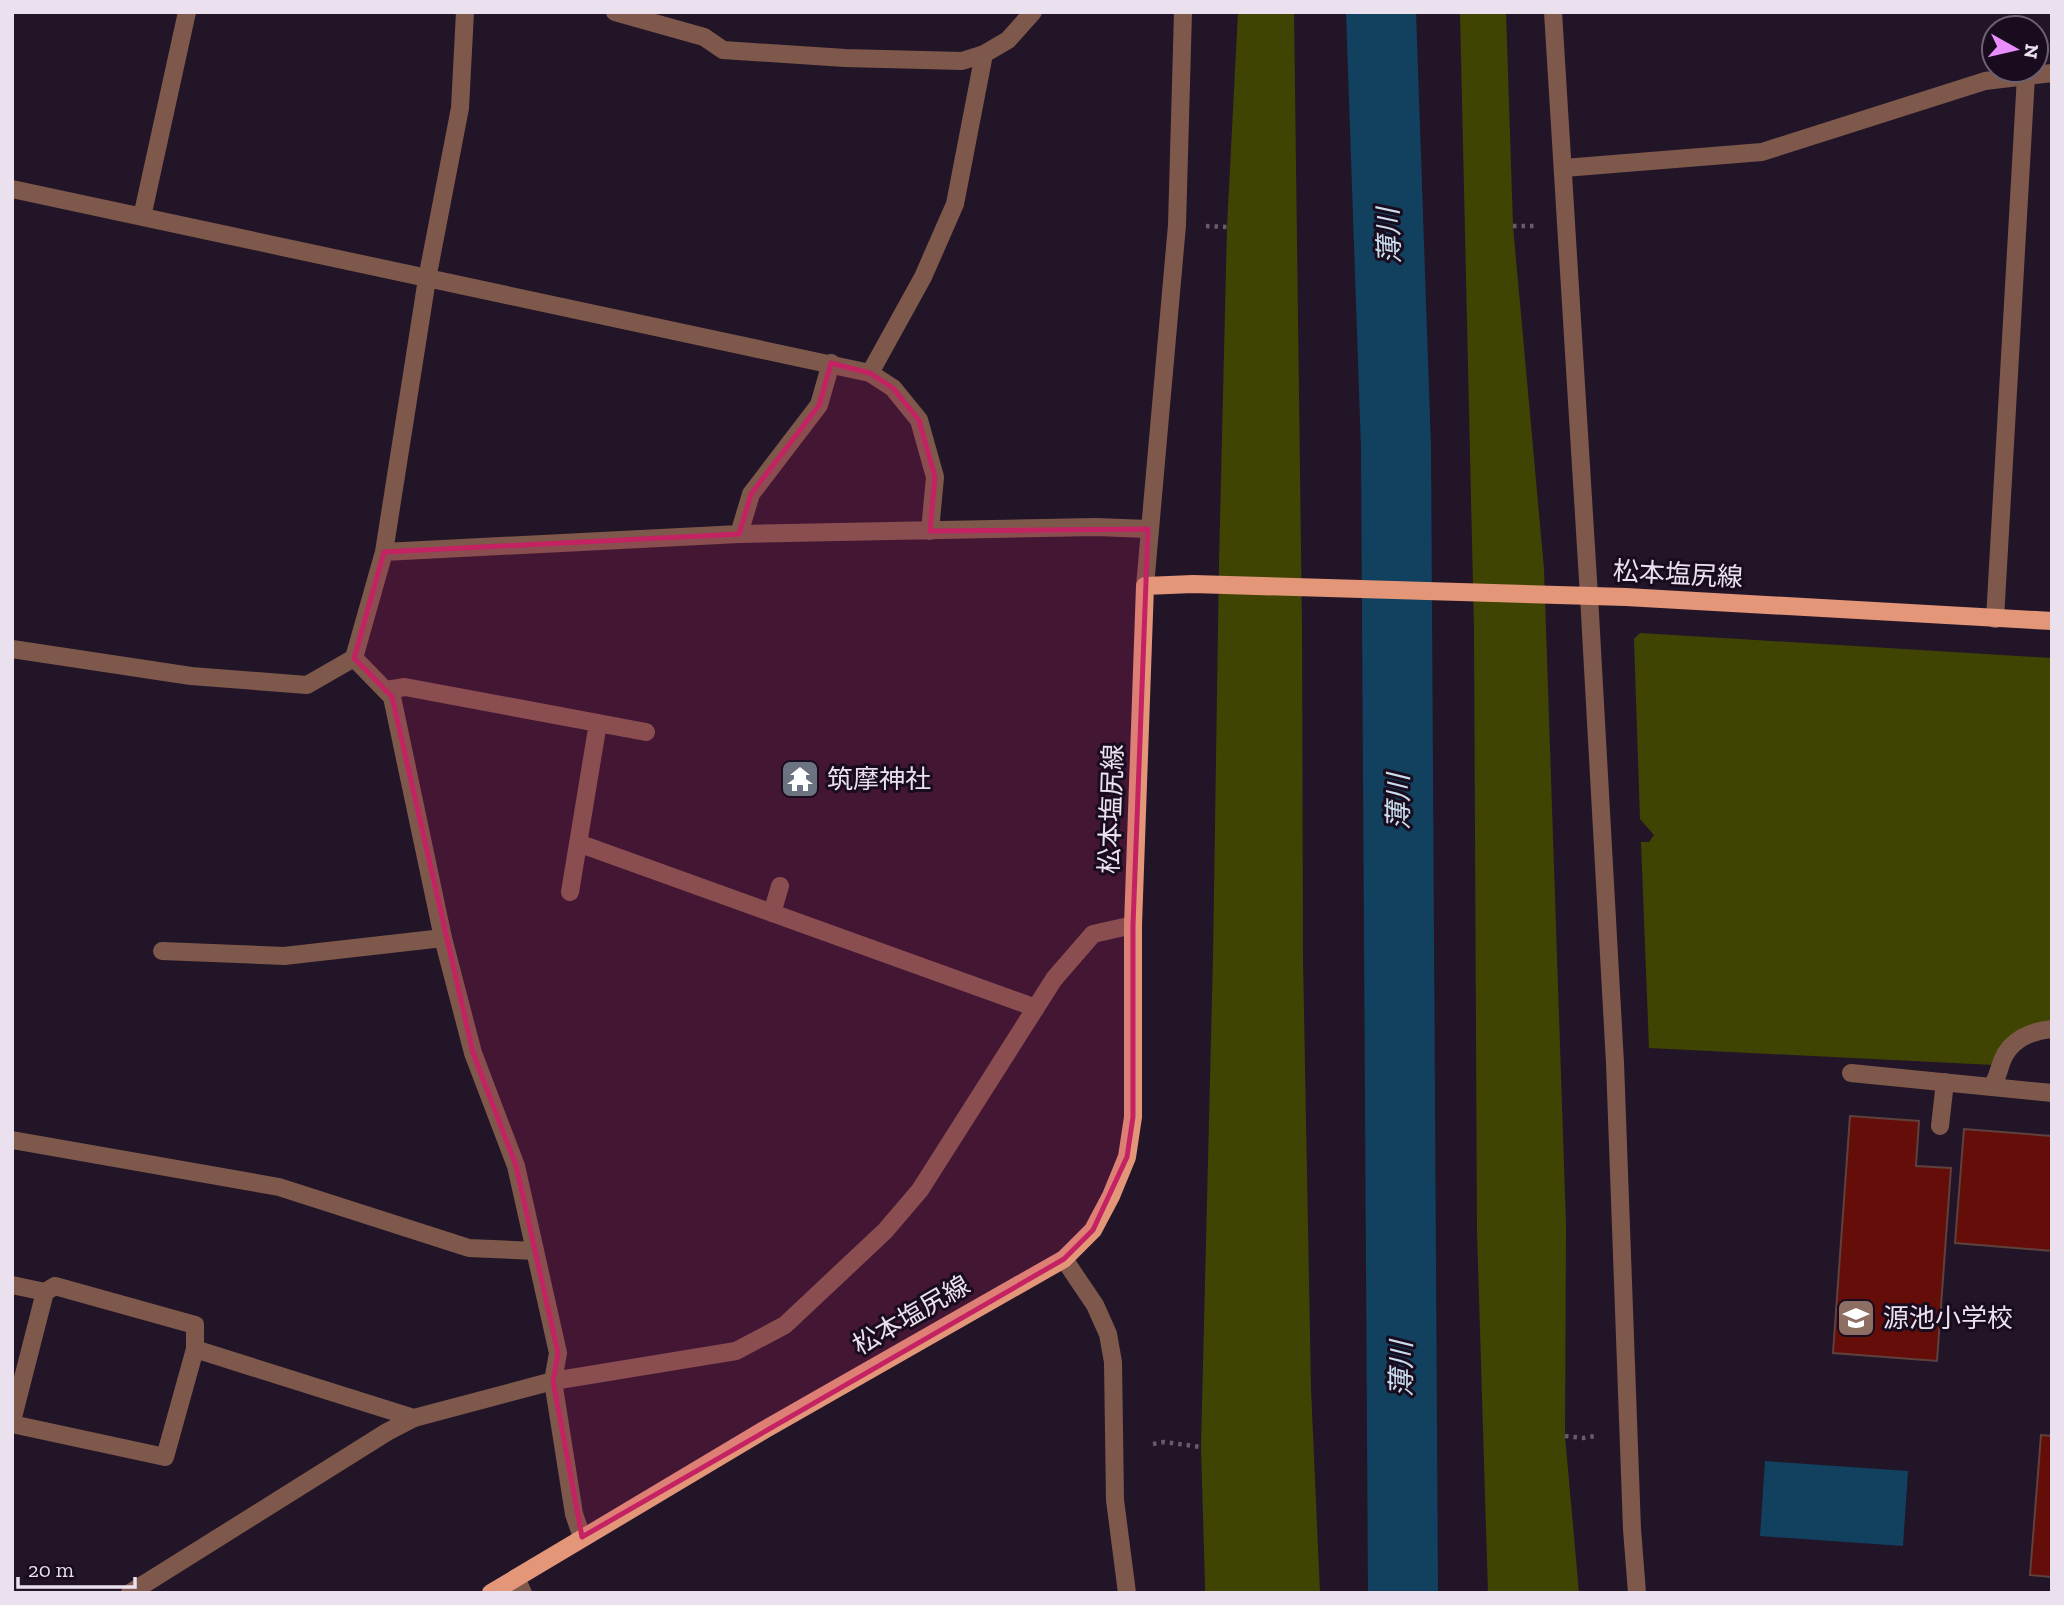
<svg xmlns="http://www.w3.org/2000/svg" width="2064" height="1605" viewBox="0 0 2064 1605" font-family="'Zilla Slab','Noto Sans JP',serif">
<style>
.green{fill:#404403}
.water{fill:#11415f}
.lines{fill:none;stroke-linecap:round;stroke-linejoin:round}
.river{stroke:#11415f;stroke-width:70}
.building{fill:#650e09;stroke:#5e413d;stroke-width:2}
.path{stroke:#685b6c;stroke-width:4.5;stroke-dasharray:3.5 5;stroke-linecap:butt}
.service{stroke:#7e594b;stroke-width:18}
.minor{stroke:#7e594b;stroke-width:18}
.tertiary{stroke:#7e594b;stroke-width:18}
.primary{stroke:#e49679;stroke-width:18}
.marked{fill:#c42262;fill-opacity:0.2;stroke:#c42262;stroke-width:5;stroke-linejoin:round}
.labels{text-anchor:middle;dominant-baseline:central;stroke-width:6;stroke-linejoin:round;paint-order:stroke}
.street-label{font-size:26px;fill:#eae0ee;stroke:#190c1e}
.poi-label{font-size:26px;fill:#eae0ee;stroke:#190c1e;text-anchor:start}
.water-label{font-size:28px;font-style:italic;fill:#cadeed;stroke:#190c1e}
</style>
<rect width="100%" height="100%" fill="#231528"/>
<path class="green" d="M1238,12h56l8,614 1,334 8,429 9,204h-115v-8l-4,-138 12,-490 6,-394 8,-336z
M1460,12h46l7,214 31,343 22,656 -1,211 14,157h-91l-11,-362 -3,-601z
M1640,633l412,25v367l-58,40 -345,-17 -8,-206h8l5,-7 -14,-16 -6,-180z"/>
<path class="water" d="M1765,1461l143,10 -5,75 -143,-10z"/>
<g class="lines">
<path class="river" d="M1381,12l15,436 7,1145"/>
</g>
<path class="building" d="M1850,1116l69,5 -3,45 35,2 -14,193 -104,-8z
M1964,1129l88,7v115l-97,-8z
M2041,1435l11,1v141l-22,-2z"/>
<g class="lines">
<path class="path" d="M1206,226l21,1
M1513,226h24
M1565,1436l18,2 12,-2
M1153,1444l11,-2 37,5"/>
<path class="service" d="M1995,619l31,-543
M386,690l19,-3 241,45
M578,843l458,165
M570,892l28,-169
M772,913l8,-27
M1851,1073l201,20
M1991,1087c7,-9 7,-16 11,-26 8,-21 29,-30 50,-32
M1940,1126l5,-44
M12,1140l267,47 190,61 66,3
M12,1285l33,7
M553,1381l183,-30 49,-26 100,-94 35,-41 134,-211 39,-45 40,-9
M130,1593l257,-161 27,-14"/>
<path class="minor" d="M615,12l89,25 19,13 122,8 117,3 22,-7 24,-14 25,-28
M1564,168l198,-16 223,-71 67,-8
M12,189l858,184 23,15 26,32 16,57 -5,54
M142,217l45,-205
M870,373l53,-96 32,-73 29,-150
M739,534l12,-40 68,-89 12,-42
M384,552l355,-18 357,-7 52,2
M1145,586l32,-361 6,-213
M1589,596l26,467 17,466 5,64
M12,649l179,27 116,9 47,-27 30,-106 43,-273 33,-171 5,-96
M354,658l38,39 51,241 30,115 43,113 42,187 -5,28 21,133 8,23
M162,951l122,5 159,-18
M12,1421l33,-129 10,-6 140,39v24
M12,1424l153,33 30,-108 219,69 139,-37
M516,1578l7,15"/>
<path class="tertiary" d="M1553,12l36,584
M1064,1259l31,46 13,29 5,28 2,138 12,93"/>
<path class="primary" d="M491,1593l273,-163 300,-171 29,-29 18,-34 16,-39 6,-40v-192l12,-339 48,-2 433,13 426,24"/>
</g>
<path class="marked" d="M831,363l39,10 23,15 26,32 16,57 -5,54 218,-2 -15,396v192l-6,40 -34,73 -29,29 -482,278 -29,-156 5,-28 -42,-187 -43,-113 -81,-356 -38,-39 30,-106 355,-18 12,-40 68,-89z"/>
<defs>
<symbol id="temple-square" viewBox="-11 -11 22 22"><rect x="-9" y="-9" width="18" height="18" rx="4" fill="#6b7280" stroke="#190c1e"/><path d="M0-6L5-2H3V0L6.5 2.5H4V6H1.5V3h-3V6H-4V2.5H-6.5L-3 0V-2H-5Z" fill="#fff"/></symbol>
<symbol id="school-square" viewBox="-11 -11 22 22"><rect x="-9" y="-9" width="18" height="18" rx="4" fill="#8d6e63" stroke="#190c1e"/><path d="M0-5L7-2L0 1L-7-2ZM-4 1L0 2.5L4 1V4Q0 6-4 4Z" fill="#fff"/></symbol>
</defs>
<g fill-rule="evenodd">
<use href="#temple-square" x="778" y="757" width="44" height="44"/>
<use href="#school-square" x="1834" y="1296" width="44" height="44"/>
</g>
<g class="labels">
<g class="street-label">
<text transform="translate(1678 574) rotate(3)">松本塩尻線</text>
<text transform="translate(1111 809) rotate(-88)">松本塩尻線</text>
<text transform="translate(911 1315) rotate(-30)">松本塩尻線</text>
</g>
<g class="poi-label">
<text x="827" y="779">筑摩神社</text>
<text x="1883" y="1318">源池小学校</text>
</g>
<g class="water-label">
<text transform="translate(1389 236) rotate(-92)">薄川</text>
<text transform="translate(1398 802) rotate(-90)">薄川</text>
<text transform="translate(1401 1369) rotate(-90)">薄川</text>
</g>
</g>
<rect width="2064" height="1605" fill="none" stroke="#eae0ee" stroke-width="28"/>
<g transform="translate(2015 49) rotate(98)"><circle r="33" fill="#190c1e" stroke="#6d6171" stroke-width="2"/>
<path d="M0-5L12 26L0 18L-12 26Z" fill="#ea8dfd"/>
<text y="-10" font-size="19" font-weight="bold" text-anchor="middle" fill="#eae0ee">N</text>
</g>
<path d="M18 1577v10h117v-10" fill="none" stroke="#eae0ee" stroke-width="3.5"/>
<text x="28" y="1577" font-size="21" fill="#eae0ee" stroke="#190c1e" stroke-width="5" paint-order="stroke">20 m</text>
</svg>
